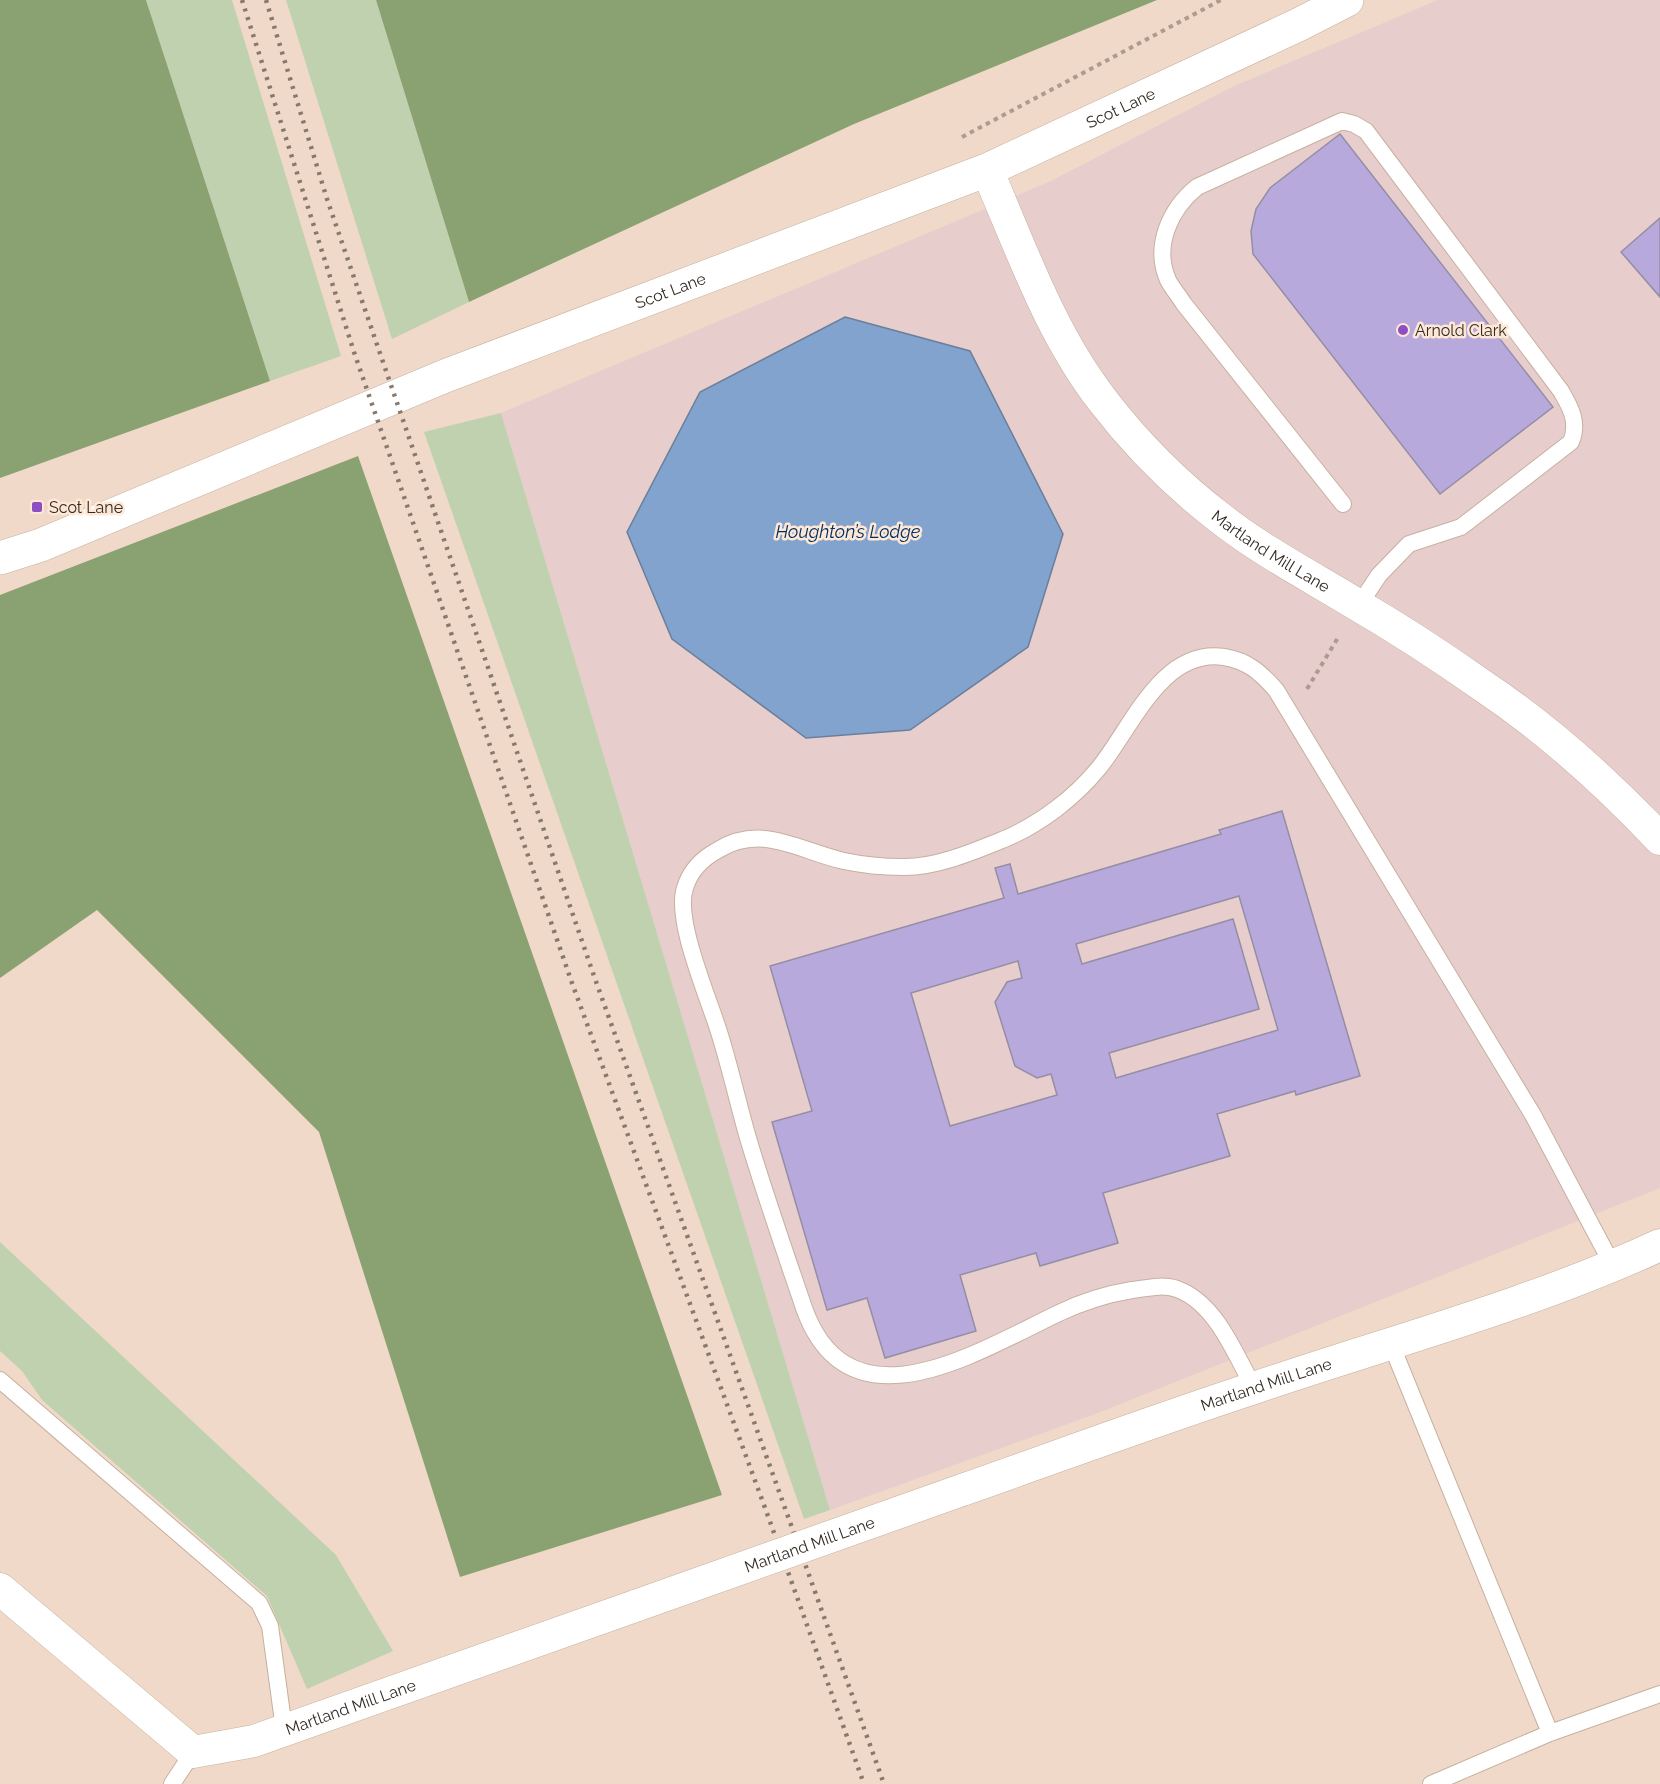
<svg xmlns="http://www.w3.org/2000/svg" width="1660" height="1784" viewBox="0 0 1660 1784" font-family="Raleway,sans-serif">
<style>
.commercial{fill:#e8cdcd}
.green{fill:#c0d1af}
.forest{fill:#8aa272}
.water{fill:#81a3cd;stroke:#6a7f9a;stroke-width:1.5}
.building{fill:#b8a9dc;stroke:#948ea5;stroke-width:1.5;fill-rule:evenodd}
.lines{fill:none;stroke-linecap:round;stroke-linejoin:round}
.lane-casing{stroke:#c6b09f;stroke-width:18}
.street-casing{stroke:#c6b09f;stroke-width:33}
.secondary-casing{stroke:#c6b09f;stroke-width:34}
.path{stroke:#ad9c8e;stroke-width:4;stroke-dasharray:4.5 4.5;stroke-linecap:butt}
.lane{stroke:#fff;stroke-width:16}
.street{stroke:#fff;stroke-width:32}
.secondary{stroke:#fff;stroke-width:33}
.rail{stroke:#88796d;stroke-width:4.5;stroke-dasharray:3 6;stroke-linecap:butt}
.street-bridge-casing{stroke:#c6b09f;stroke-width:33;stroke-linecap:butt}
.street-bridge{stroke:#fff;stroke-width:32}
.poi-dot{fill:#8d4ec4;stroke:#fee7d5;stroke-width:2}
.labels{text-anchor:middle;dominant-baseline:central;stroke-width:5;stroke-linejoin:round;paint-order:stroke}
.street-label{font-size:16px;fill:#332b24;stroke:#fee7d5}
.poi-label{font-size:16px;fill:#332b24;stroke:#fee7d5;text-anchor:start}
.water-label{font-size:18px;font-style:italic;fill:#003063;stroke:#fee7d5}
</style>
<rect width="100%" height="100%" fill="#f0d9c8"/>
<path class="commercial" d="M1438,0h222v1188l-562,225 -268,97 -329,-1097 550,-232 183,-95z"/>
<path class="green" d="M146,0h86l109,356 -71,25z
M286,0h90l93,302 -77,37z
M501,413l329,1097 -26,9 -380,-1087z
M0,1242l336,313 57,96 -86,38 -40,-93 -225,-196 -20,-29 -22,-20z"/>
<path class="forest" d="M0,0h146l124,381 -270,97z
M376,0h781l-303,124 -385,178z
M358,456l364,1039 -262,82 -141,-445 -222,-222 -97,68v-383z"/>
<path class="water" d="M845,317l125,34 93,183 -35,113 -118,83 -104,8 -134,-99 -45,-107 73,-140z"/>
<path class="building" d="M1340,134l213,273 -113,87 -187,-240 -2,-23 5,-22 14,-21z
M1660,218v79l-39,-45z
M1282,811l78,265 -64,19 -1,-4 -78,23 13,42 -127,37 15,50 -78,23 -4,-13 -76,22 16,56 -91,27 -18,-60 -40,12 -55,-188 40,-11 -42,-145 234,-68 -9,-30 15,-4 8,30 203,-60 -2,-4zM1239,896l39,134 -162,48 -7,-25 150,-44 -26,-90 -151,45 -6,-20zM1018,961l4,17 -15,4 -12,20 20,64 22,12 14,-4 6,21 -107,31 -39,-133z"/>
<g class="lines">
<defs>
<path id="lane" d="M1343,504l-159,-200c-5,-8 -12,-16 -16,-24 -15,-34 2,-71 29,-93l145,-66 12,3 12,7 195,260c10,17 18,32 10,51l-110,85 -52,17 -30,31 -20,30
M1391,1344l159,389
M0,1380l259,223 11,23 14,103
M1254,1388c-19,-34 -38,-85 -77,-99 -14,-5 -30,-1 -45,1 -25,4 -50,12 -73,23 -79,37 -210,122 -255,-5 -19,-56 -39,-113 -56,-170 -10,-35 -18,-71 -29,-106 -10,-33 -45,-113 -34,-144 5,-17 18,-30 33,-38 44,-27 81,1 126,11 19,4 39,6 58,6 34,1 73,-16 105,-29 34,-15 67,-40 91,-69 34,-41 63,-121 126,-112 24,4 36,15 52,33l257,425 80,151
M172,1784l21,-32
M1431,1784l119,-51 110,-39"/>
<g id="street">
<path id="s1" d="M987,170c34,78 63,163 116,231 33,43 74,84 117,117 42,33 90,58 136,86 43,25 86,53 127,82 63,42 125,98 177,153"/>
<path id="s2" d="M962,1490c97,-34 194,-70 292,-102 135,-46 276,-83 406,-143"/>
<path id="s3" d="M0,1589l193,163 61,-11 384,-136"/>
</g>
<g id="secondary">
<path id="s4" d="M0,558l41,-13 404,-169 542,-206 311,-145 49,-25"/>
</g>
</defs>
<use href="#lane" class="lane-casing"/>
<use href="#street" class="street-casing"/>
<use href="#secondary" class="secondary-casing"/>
<path class="path" d="M962,137l259,-137
M1307,689l32,-53"/>
<use href="#lane" class="lane"/>
<use href="#street" class="street"/>
<use href="#secondary" class="secondary"/>
<path class="rail" d="M242,0l112,352 218,631 192,522 100,279
M266,0l61,199 267,777 290,808"/>
<defs>
<g id="street-bridge">
<path id="s5" d="M638,1605l324,-115"/>
</g>
</defs>
<use href="#street-bridge" class="street-bridge-casing"/>
<use href="#street-bridge" class="street-bridge"/>
</g>
<g class="poi-dot">
<circle cx="1403" cy="330" r="6"/>
<rect x="31" y="501" width="12" height="12" rx="3"/>
</g>
<g class="labels">
<g class="street-label">
<text stroke="none"><textPath href="#s4" startOffset="1208">Scot Lane</textPath></text>
<text stroke="none"><textPath href="#s4" startOffset="722">Scot Lane</textPath></text>
<text stroke="none"><textPath href="#s1" startOffset="486">Martland Mill Lane</textPath></text>
<text stroke="none"><textPath href="#s2" startOffset="322">Martland Mill Lane</textPath></text>
<text stroke="none"><textPath href="#s5" startOffset="182">Martland Mill Lane</textPath></text>
<text stroke="none"><textPath href="#s3" startOffset="417">Martland Mill Lane</textPath></text>
</g>
<g class="poi-label">
<text x="1415" y="330">Arnold Clark</text>
<text x="49" y="507">Scot Lane</text>
</g>
<g class="water-label">
<text x="848" y="531">Houghton’s Lodge</text>
</g>
</g>
</svg>
